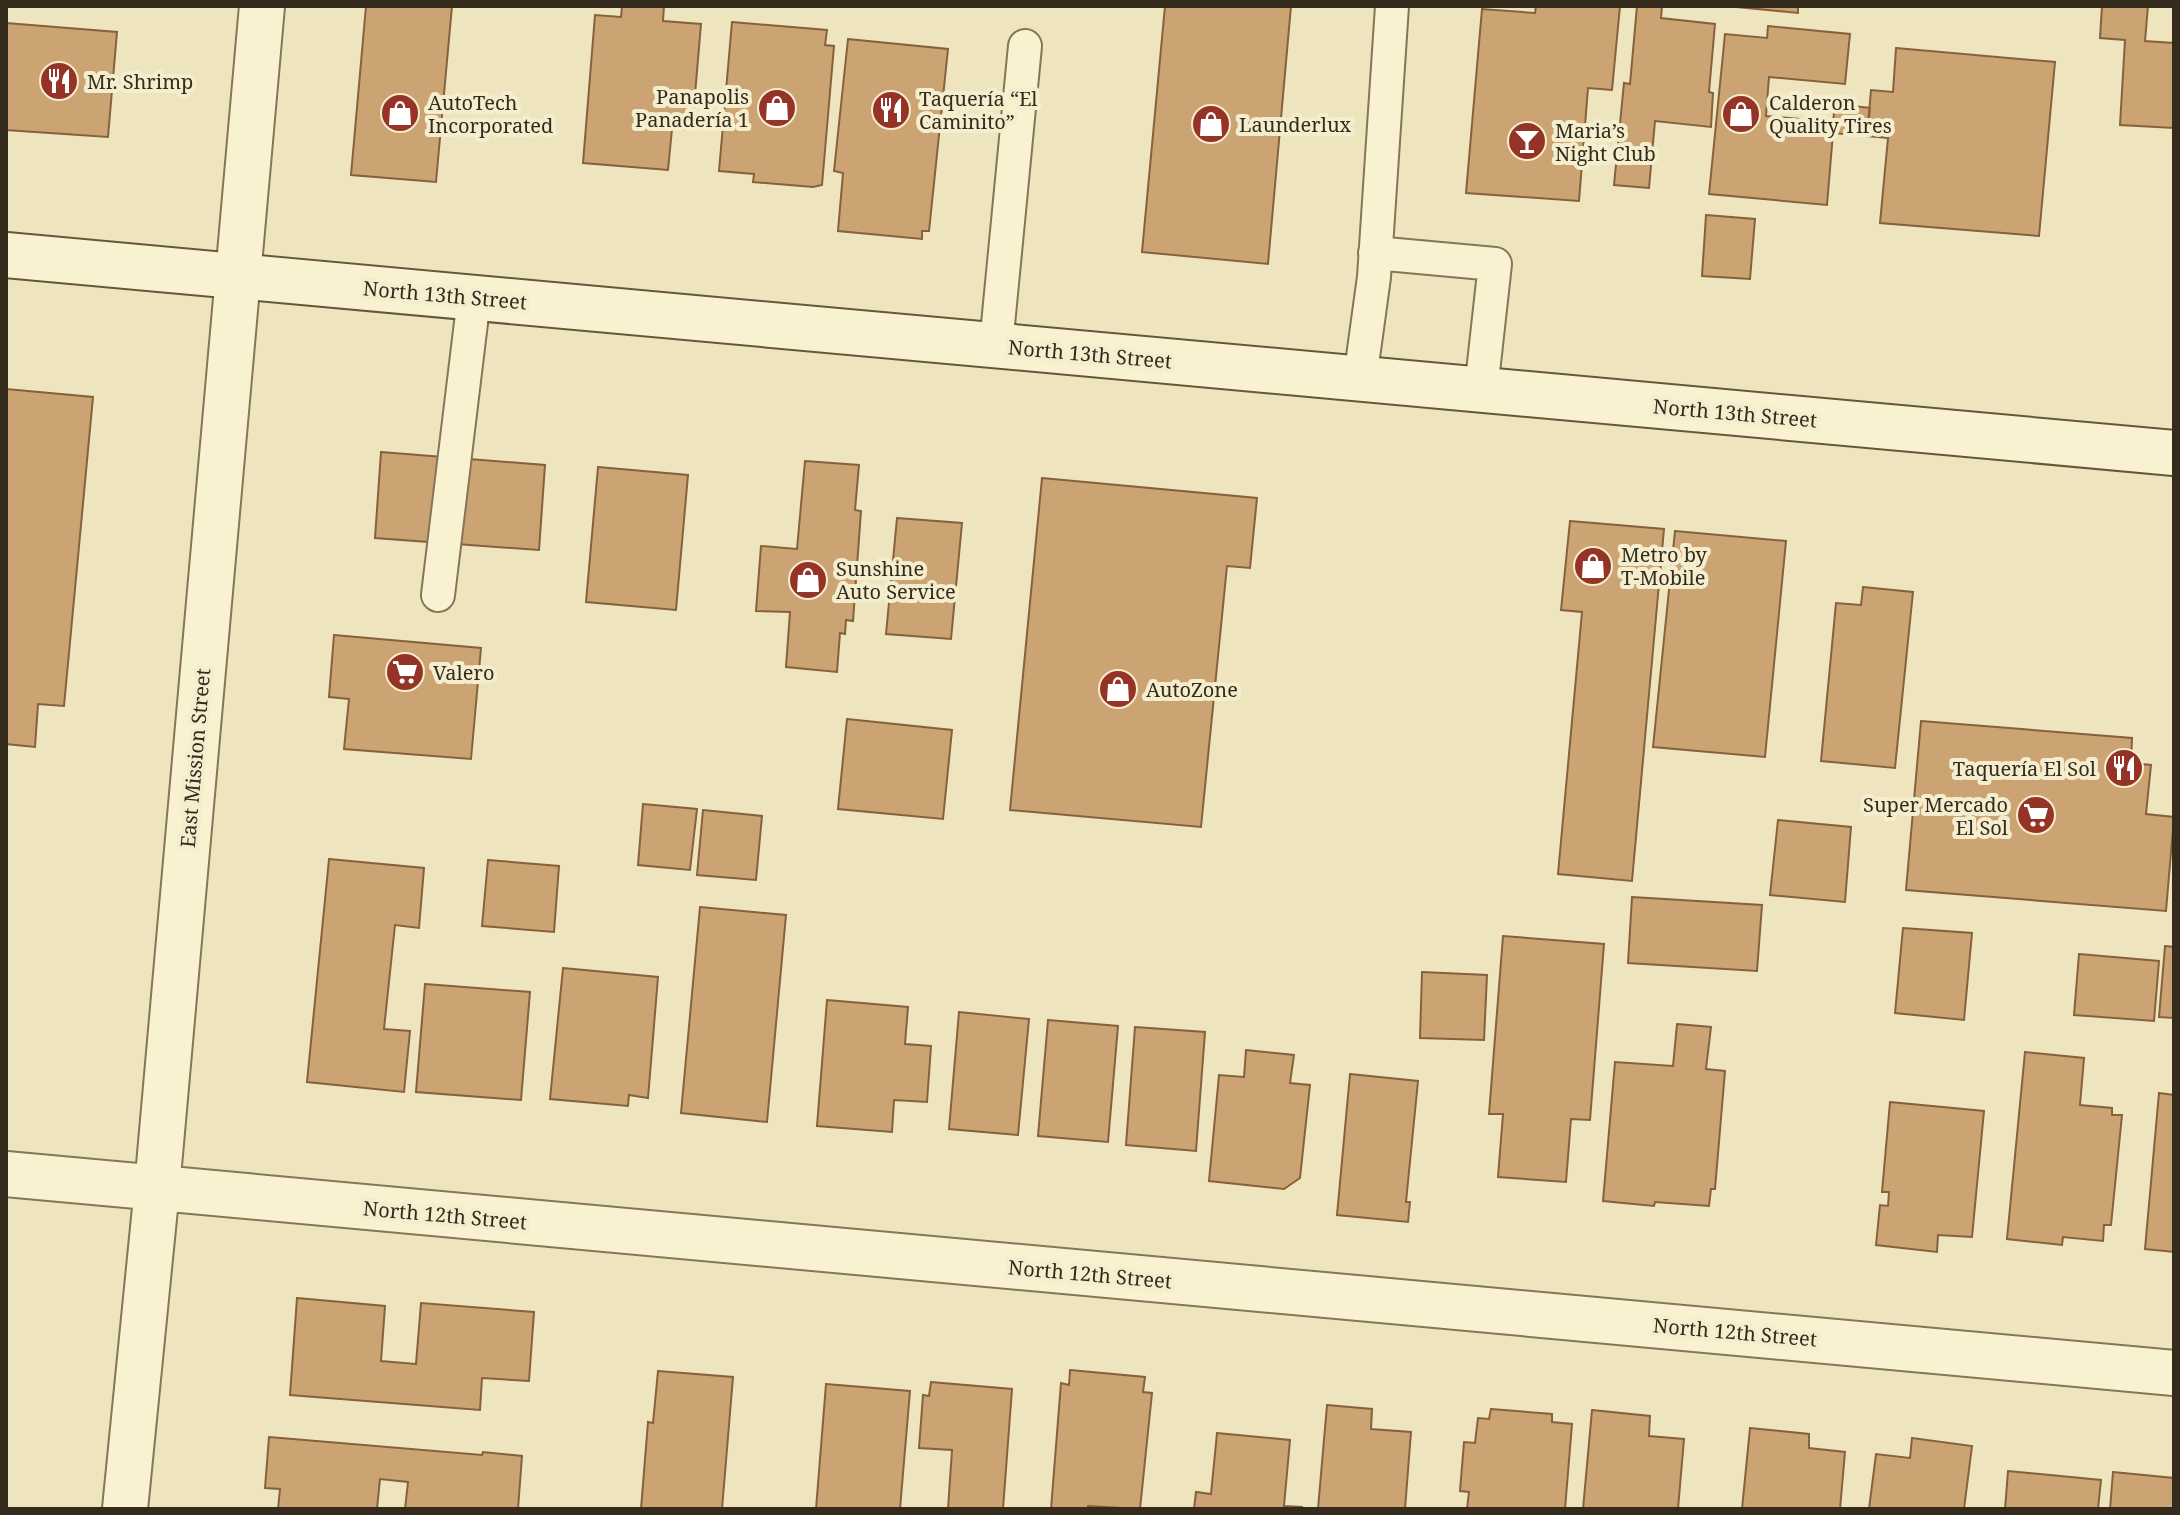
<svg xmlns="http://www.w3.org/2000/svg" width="2180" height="1515" viewBox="0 0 2180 1515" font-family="'Noto Serif',serif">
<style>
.building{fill:#cca373;stroke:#85623d;stroke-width:2}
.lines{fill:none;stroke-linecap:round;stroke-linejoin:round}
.service-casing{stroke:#867557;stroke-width:36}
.tertiary-casing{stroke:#867557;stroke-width:48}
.secondary-casing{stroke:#68563a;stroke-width:48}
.service{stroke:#f9f2d1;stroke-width:32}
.tertiary{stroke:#f9f2d1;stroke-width:44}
.secondary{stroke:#f9f2d1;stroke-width:44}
.labels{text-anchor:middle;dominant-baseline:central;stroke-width:8;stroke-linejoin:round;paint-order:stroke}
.poi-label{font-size:20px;fill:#352b1c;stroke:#f5eece;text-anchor:start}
.street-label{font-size:20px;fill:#352b1c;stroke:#f5eece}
</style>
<rect width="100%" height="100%" fill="#eee5be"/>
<path class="building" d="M366,6h86l-16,176 -85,-7z
M622,6h42l-1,15 38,3 -9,106 -20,-1 -4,41 -85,-7 12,-148 26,2z
M1165,6h126l-23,258 -126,-12z
M1536,6h84l-8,84 -24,-2 -9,113 -113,-8 16,-184 53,4z
M1637,6h25l-1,12 54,6 -6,68 4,1 -2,34 -56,-6 -6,67 -35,-3 10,-102 6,1z
M1726,6h72v7z
M2102,6h46l-3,35 29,2v85l-54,-3 5,-85 -25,-2z
M732,22l95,8 -2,15 9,1 -12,139 -9,2 -60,-5 1,-8 -35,-3z
M6,23l111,9 -9,105 -102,-7z
M1768,26l82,8 -5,50 -76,-7 -3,39 67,6 2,-18 35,4 -3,28 -34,-3 -6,72 -118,-11 16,-160 42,4z
M848,39l100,10 -19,182h-7v8l-84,-8 5,-58 -9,-2z
M1896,48l159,14 -16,174 -159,-13 8,-85 -21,-2 4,-46 22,2z
M1706,215l49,4 -5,60 -48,-3z
M6,389l87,8 -29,309 -26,-2 -3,43 -29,-3z
M381,452l164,13 -6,85 -164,-12z
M805,461l54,4 -4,45 6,1 -8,110 -7,-1 -1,14 -5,-1 -3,39 -51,-5 4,-55 -34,-1 5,-65 36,3z
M598,467l90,8 -12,135 -90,-8z
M1042,478l215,20 -7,70 -23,-2 -26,261 -191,-17z
M897,518l65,5 -11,116 -65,-5z
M1570,521l94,8 -32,352 -74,-7 24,-262 -21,-2z
M1675,531l111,10 -21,216 -112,-10z
M1863,587l50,5 -18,176 -74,-7 15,-158 25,2z
M334,635l147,13 -10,111 -127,-10 5,-50 -20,-2z
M847,719l105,11 -9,89 -105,-10z
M1921,721l211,17 -1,25 20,2 -5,49 28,3 -8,94 -260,-21z
M643,804l54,5 -7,61 -52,-5z
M703,810l59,6 -6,64 -59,-5z
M1778,820l73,7 -6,75 -75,-7z
M329,859l95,9 -5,60 -24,-3 -11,104 26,2 -6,61 -97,-10z
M488,860l71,6 -5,66 -72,-6z
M1632,897l130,8 -5,66 -129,-8z
M700,907l86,8 -19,207 -86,-9z
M1903,928l69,5 -8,87 -69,-7z
M1503,936l101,8 -14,176 -19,-1 -5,63 -68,-5 5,-63h-14z
M2165,946l9,1v71l-15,-1z
M2079,954l80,7 -5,60 -80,-6z
M563,968l95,9 -10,121 -19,-3 -1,11 -78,-7z
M1422,972l65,3 -3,65 -64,-2z
M425,984l105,8 -9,108 -105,-8z
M827,1000l81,7 -3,37 26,2 -4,56 -33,-2 -2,32 -75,-6z
M959,1012l70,7 -11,116 -69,-6z
M1048,1020l70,6 -10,116 -70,-6z
M1677,1024l34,3 -5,42 19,2 -10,118h-4l-2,17 -54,-4 -1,4 -51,-5 12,-139 58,4z
M1135,1027l70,5 -9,119 -70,-6z
M1246,1050l48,5 -4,28 20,2 -10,93 -16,11 -75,-8 10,-106 25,2z
M2025,1052l59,6 -4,47 32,3v7h10l-11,110h-7l-1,16 -40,-4 -1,8 -55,-6z
M1350,1074l68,7 -12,121h4l-2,20 -71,-7z
M2159,1093l15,2v157l-29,-3z
M1890,1102l94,9 -12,126 -34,-2 -1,17 -61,-7 4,-40 8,1 1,-14h-7z
M297,1298l88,8 -4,55 35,3 5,-61 113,9 -5,69 -47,-3 -2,32 -190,-15z
M1070,1370l75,7 -2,15 9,1 -12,116 -52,-3 -1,3h-36l10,-126 8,2z
M658,1371l75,6 -11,132h-81l7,-87 5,1z
M931,1382l81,7 -9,120h-55l4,-59 -33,-2 4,-53 6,1z
M826,1384l84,7 -10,118h-84z
M1327,1405l45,4 -1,20 40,3 -6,77h-87z
M1491,1409l61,5v8l20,2 -7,85h-98l2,-17 -9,-1 4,-49 11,1 3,-25 11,1z
M1592,1410l58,6 -1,20 35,3 -6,70h-95z
M1750,1428l59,6v14l36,4 -5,57h-98z
M1217,1433l73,7 -6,66 18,1v2h-108l2,-17 15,2z
M269,1437l213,18 1,-3 39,4 -4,53h-113l3,-27 -28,-3 -3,30h-99l2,-20 -15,-1z
M1912,1438l60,8 -8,63h-95l7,-55 34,4z
M2008,1471l93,9 -3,29h-93z
M2113,1472l61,6v31h-64z"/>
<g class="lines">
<defs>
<path id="service" d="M1375,253l120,11 -14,126
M996,345l29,-299
M1360,379l14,-102 18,-271
M438,595l36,-297"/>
<path id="tertiary" d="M6,1174l2168,199
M125,1509l32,-321 105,-1182"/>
<path id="secondary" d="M6,255l2168,198"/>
</defs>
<use href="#service" class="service-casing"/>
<use href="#tertiary" class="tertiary-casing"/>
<use href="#secondary" class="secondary-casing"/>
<use href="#service" class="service"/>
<use href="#tertiary" class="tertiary"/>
<use href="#secondary" class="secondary"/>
</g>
<defs>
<symbol id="restaurant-disc" viewBox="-11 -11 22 22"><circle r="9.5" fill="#953326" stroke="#f5eece"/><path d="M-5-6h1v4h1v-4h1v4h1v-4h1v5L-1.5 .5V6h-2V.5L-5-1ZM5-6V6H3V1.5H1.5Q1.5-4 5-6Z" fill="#fff"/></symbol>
<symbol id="shop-disc" viewBox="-11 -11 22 22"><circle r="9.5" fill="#953326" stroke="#f5eece"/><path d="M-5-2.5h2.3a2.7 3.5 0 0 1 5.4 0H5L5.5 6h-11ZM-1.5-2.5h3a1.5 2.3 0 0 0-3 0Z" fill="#fff"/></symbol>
<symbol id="bar-disc" viewBox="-11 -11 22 22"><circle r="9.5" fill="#953326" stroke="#f5eece"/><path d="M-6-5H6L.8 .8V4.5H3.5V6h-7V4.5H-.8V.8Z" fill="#fff"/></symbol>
<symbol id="supermarket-disc" viewBox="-11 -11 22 22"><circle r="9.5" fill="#953326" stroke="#f5eece"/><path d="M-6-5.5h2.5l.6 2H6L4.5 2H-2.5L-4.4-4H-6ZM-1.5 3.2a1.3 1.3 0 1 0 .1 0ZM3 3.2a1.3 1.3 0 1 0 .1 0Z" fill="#fff"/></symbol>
</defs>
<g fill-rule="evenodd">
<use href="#restaurant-disc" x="37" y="59" width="44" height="44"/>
<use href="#shop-disc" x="755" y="86" width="44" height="44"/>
<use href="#restaurant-disc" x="869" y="88" width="44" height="44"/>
<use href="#shop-disc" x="378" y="91" width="44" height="44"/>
<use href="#shop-disc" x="1719" y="92" width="44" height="44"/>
<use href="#shop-disc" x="1189" y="102" width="44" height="44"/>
<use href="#bar-disc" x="1505" y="119" width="44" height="44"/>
<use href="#shop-disc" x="1571" y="544" width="44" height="44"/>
<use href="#shop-disc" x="786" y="558" width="44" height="44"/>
<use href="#supermarket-disc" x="383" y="650" width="44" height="44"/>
<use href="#shop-disc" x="1096" y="667" width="44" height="44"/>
<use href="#restaurant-disc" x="2102" y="746" width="44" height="44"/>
<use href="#supermarket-disc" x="2014" y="793" width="44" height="44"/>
</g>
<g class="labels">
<g class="poi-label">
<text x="87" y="81">Mr. Shrimp</text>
<text x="749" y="96" text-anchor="end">Panapolis<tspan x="749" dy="23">Panadería 1</tspan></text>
<text x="919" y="98">Taquería “El<tspan x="919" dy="23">Caminito”</tspan></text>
<text x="428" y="102">AutoTech<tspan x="428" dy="23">Incorporated</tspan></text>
<text x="1769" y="102">Calderon<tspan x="1769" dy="23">Quality Tires</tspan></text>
<text x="1239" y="124">Launderlux</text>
<text x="1555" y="130">Maria’s<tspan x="1555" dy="23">Night Club</tspan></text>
<text x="1621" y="554">Metro by<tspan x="1621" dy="23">T-Mobile</tspan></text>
<text x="836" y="568">Sunshine<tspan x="836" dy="23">Auto Service</tspan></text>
<text x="433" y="672">Valero</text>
<text x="1146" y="689">AutoZone</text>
<text x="2096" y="768" text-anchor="end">Taquería El Sol</text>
<text x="2008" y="804" text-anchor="end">Super Mercado<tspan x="2008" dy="23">El Sol</tspan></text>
</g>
<g class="street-label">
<text transform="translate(445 295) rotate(5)">North 13th Street</text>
<text transform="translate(1090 354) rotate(5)">North 13th Street</text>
<text transform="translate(1735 413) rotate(5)">North 13th Street</text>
<text transform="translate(195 758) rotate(-85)">East Mission Street</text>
<text transform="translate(445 1215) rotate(5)">North 12th Street</text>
<text transform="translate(1090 1274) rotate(5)">North 12th Street</text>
<text transform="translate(1735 1332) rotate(5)">North 12th Street</text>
</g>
</g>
<rect width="2180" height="1515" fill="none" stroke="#352b1c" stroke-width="16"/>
</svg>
